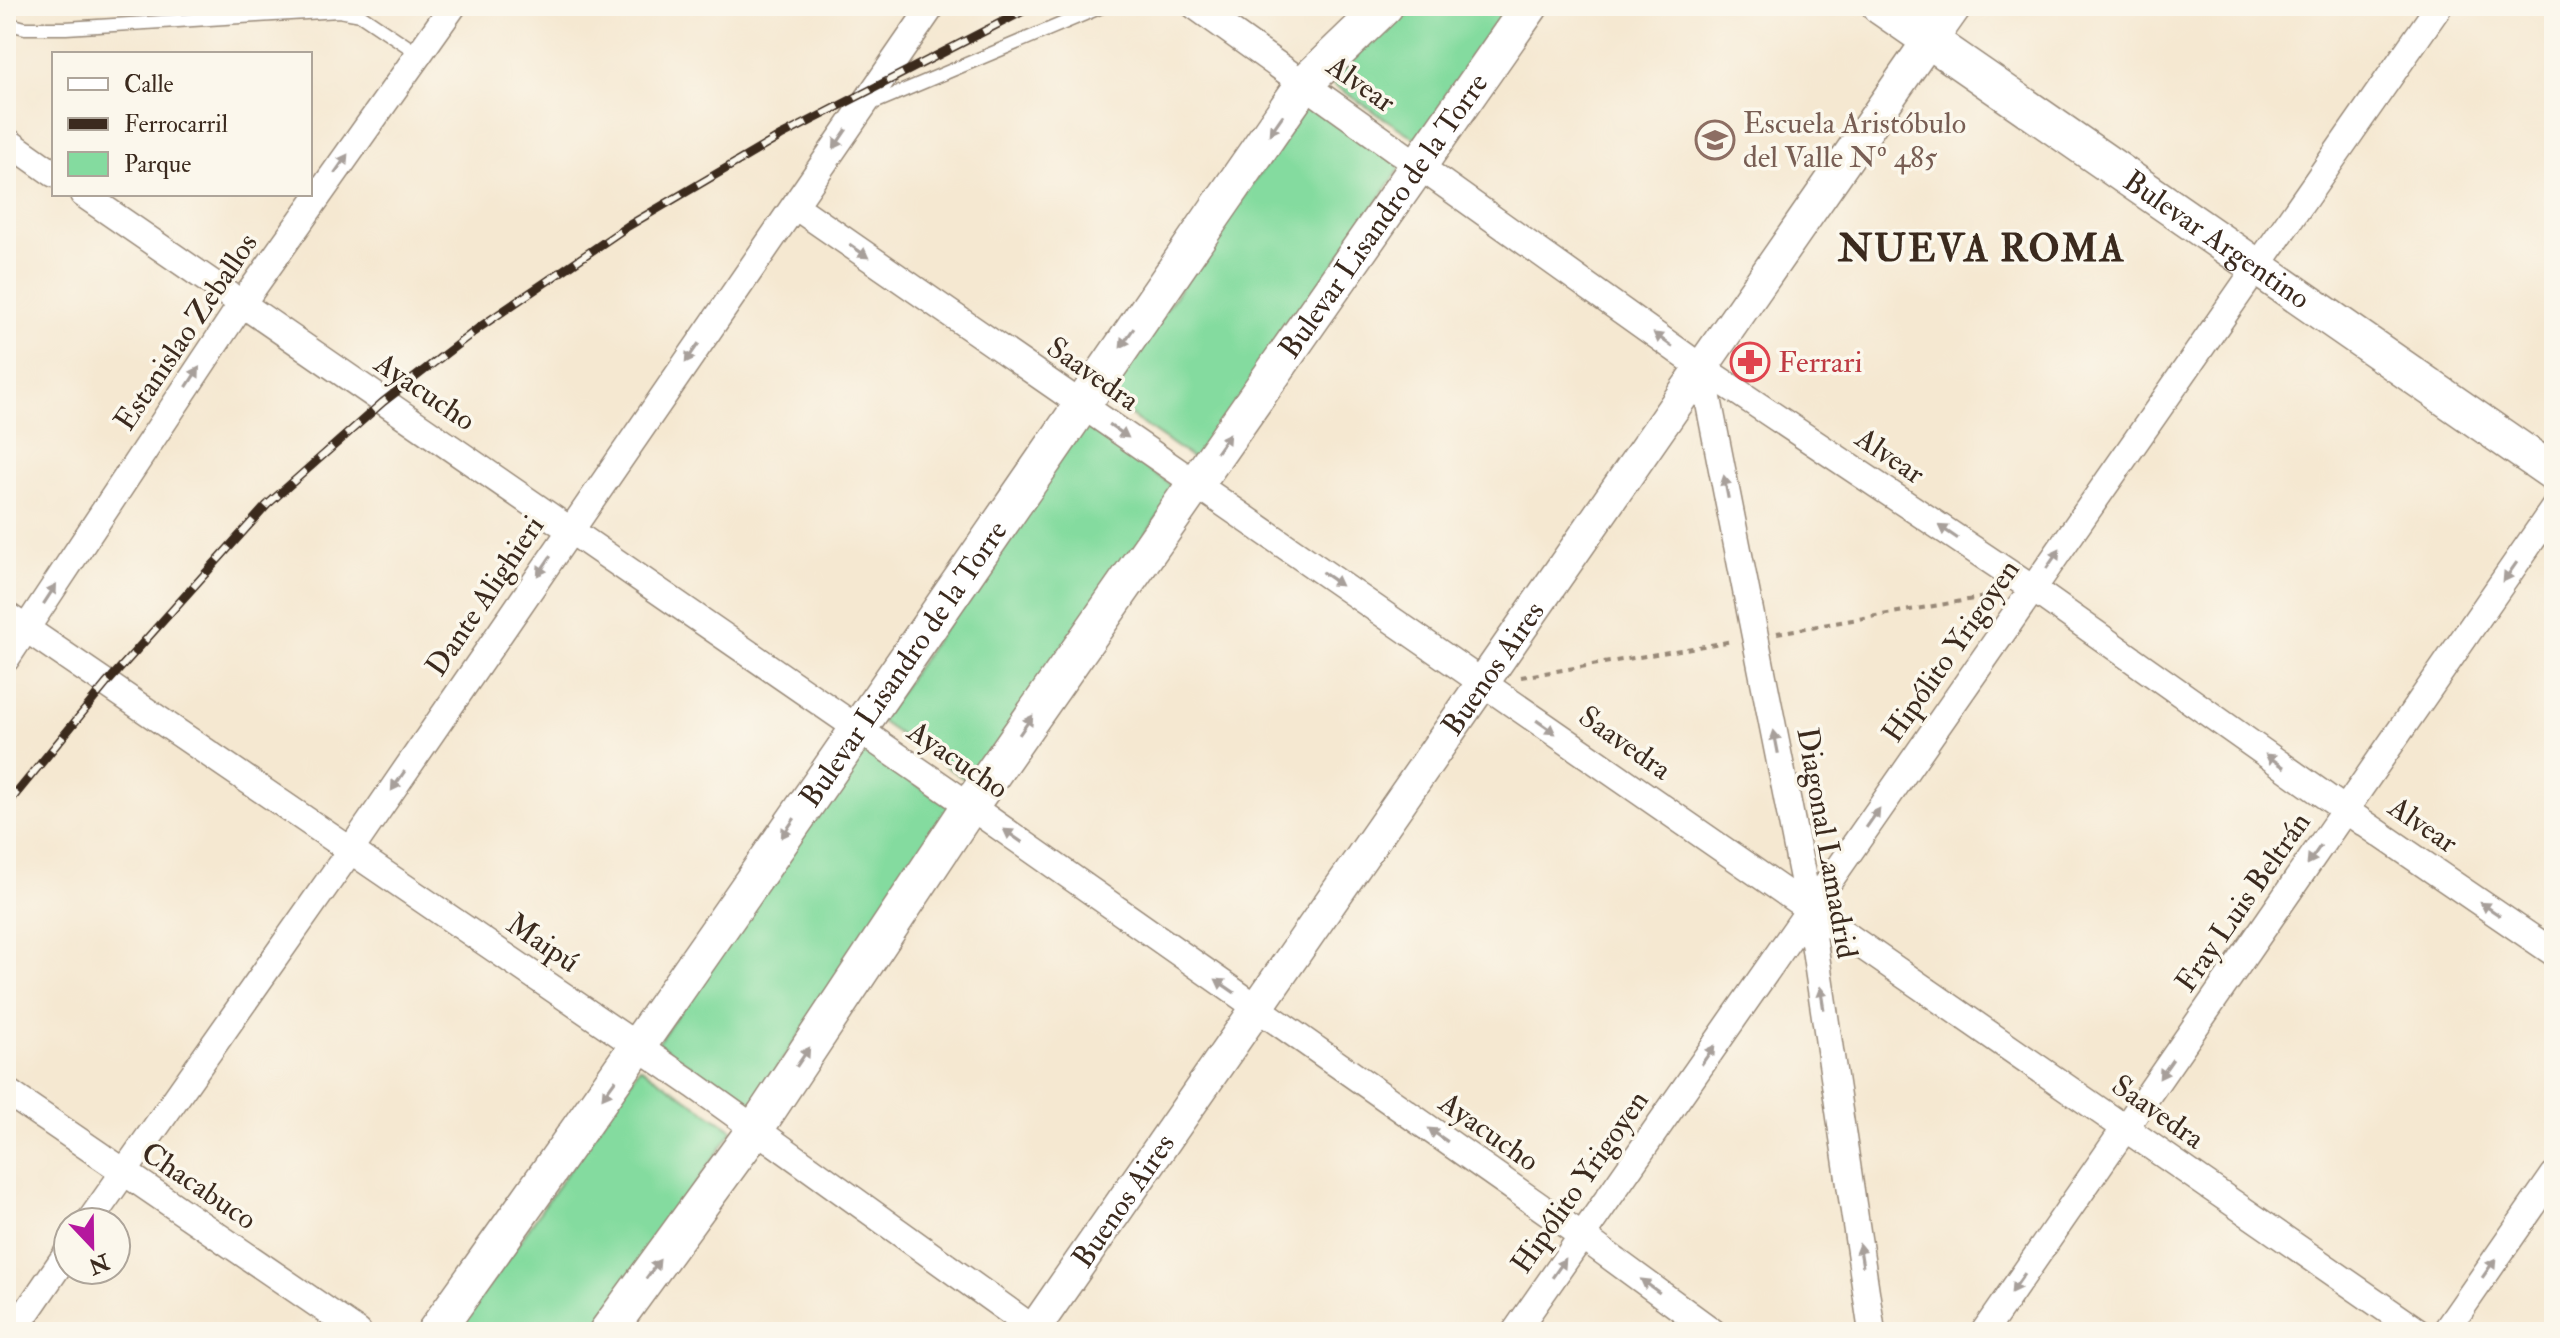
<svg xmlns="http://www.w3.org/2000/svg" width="2560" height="1338" viewBox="0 0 2560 1338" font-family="'IM FELL Double Pica',serif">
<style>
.green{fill:#84db9f;stroke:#60825e;stroke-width:2}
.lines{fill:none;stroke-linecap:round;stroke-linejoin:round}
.service-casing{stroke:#988978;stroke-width:15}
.minor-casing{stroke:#988978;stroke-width:29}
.tertiary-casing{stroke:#988978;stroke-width:35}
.secondary-casing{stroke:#988978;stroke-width:39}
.path{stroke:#988978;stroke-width:4;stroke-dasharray:6 6;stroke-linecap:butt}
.service{stroke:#fff;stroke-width:12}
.minor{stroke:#fff;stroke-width:26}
.tertiary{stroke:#fff;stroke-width:32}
.secondary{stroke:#fff;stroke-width:36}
.rail-casing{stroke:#3b2a1e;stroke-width:9}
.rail{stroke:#fbf7ec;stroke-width:6;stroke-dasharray:18;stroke-linecap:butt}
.oneway{fill:#a79f9a}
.labels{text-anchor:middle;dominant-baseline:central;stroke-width:7;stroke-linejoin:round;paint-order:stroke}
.street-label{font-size:30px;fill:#3b2a1e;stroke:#fbf7ec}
.education-label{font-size:30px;fill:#785e54;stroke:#fbf7ec;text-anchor:start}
.health-label{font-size:30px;fill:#be3a42;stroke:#fbf7ec;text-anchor:start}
.district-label{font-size:38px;font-weight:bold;letter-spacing:2px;fill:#3b2a1e;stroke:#fbf7ec}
</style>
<rect width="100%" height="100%" fill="#fbf7ec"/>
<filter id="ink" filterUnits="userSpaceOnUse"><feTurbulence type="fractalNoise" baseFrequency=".0125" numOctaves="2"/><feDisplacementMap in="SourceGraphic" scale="16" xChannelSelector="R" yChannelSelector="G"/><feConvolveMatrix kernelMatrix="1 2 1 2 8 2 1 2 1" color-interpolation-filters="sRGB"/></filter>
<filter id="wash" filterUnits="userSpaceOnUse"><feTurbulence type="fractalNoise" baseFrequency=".006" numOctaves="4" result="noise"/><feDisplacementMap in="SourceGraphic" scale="32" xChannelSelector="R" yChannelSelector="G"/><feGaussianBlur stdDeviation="1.8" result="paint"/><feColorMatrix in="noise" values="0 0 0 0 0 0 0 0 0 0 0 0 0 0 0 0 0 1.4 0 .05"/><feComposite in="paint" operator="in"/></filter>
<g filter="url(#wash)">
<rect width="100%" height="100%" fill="#f5e8d1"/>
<path class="green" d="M1408,6h105l-94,135 -90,-59z
M1309,102l93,64 -204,296 -93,-64z
M1083,425l94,64 -204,296 -93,-64z
M861,747l93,63 -204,297 -92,-64z
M640,1067l93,63 -139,202h-137z"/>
</g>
<g filter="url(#ink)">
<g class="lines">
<defs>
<path id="service" d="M6,23l19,5h41l273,-17 22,4 58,39
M867,106l237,-100"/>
<path id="minor" d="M1195,6l507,362 331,221 312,221 209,143
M6,140l48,34
M83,194l887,612 612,430 131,96
M795,206l1624,1126
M1702,368l107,541 63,423
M6,615l688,470 344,247
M6,659l235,-354 212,-299
M6,1091l352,241
M89,1222l261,-371 582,-845
M13,1332l55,-80
M1515,1332l924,-1326
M1984,1332l570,-824
M2445,1332l109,-157"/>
<g id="tertiary">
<path id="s1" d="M1032,1332l897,-1292"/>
</g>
<g id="secondary">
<path id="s2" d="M1880,6l674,467"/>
<path d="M1929,40l24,-34"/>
<path id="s3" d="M435,1332c295,-412 580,-832 869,-1248l81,-78"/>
<path id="s4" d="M607,1332l149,-204 214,-322 560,-800"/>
</g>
</defs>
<use href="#service" class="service-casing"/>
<use href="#minor" class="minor-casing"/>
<use href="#tertiary" class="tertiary-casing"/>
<use href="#secondary" class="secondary-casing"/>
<path class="path" d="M1777,633l220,-38
M1521,677l212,-36"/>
<use href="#service" class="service"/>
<use href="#minor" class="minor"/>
<use href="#tertiary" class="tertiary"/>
<use href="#secondary" class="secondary"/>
<defs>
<path id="rail" d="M6,806l100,-122 161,-179 116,-103 97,-75 148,-101 153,-90 252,-130"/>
</defs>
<use href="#rail" class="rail-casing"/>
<use href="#rail" class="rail"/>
</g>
<defs><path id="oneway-solid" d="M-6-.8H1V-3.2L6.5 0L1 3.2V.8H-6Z" transform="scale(2)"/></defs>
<g class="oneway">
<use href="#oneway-solid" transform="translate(1276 125) rotate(125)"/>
<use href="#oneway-solid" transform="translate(840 139) rotate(124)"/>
<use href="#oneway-solid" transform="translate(341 164) rotate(-55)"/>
<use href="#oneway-solid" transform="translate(859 251) rotate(35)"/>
<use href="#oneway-solid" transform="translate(1127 338) rotate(125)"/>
<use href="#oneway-solid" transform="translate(1663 340) rotate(-144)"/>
<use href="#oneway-solid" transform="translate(692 353) rotate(125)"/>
<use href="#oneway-solid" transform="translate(193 377) rotate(-57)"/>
<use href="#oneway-solid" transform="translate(1119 431) rotate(35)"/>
<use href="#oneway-solid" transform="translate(1223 443) rotate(-55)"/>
<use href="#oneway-solid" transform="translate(1726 487) rotate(-101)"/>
<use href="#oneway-solid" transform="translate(1948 532) rotate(-146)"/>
<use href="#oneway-solid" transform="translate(2053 559) rotate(-55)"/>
<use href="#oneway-solid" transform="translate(544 566) rotate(124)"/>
<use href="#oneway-solid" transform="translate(2510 572) rotate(125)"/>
<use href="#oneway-solid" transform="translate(1332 579) rotate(35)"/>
<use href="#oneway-solid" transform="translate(50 594) rotate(-57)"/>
<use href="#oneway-solid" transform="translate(1026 725) rotate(-55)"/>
<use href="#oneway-solid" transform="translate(1546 727) rotate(35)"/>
<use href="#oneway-solid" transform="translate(1776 742) rotate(-101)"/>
<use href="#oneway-solid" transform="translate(2275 761) rotate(-145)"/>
<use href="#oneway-solid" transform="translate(398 781) rotate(124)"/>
<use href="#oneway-solid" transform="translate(1873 818) rotate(-55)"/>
<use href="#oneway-solid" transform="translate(788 828) rotate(124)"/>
<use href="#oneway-solid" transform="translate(1013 836) rotate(-145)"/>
<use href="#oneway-solid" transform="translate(2314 855) rotate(125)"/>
<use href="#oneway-solid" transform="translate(2490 909) rotate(-146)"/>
<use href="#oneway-solid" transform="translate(1225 986) rotate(-145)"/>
<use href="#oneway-solid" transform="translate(1822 998) rotate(-99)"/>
<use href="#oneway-solid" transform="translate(1708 1055) rotate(-55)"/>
<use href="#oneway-solid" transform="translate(803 1057) rotate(-56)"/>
<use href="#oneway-solid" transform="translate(2166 1069) rotate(125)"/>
<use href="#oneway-solid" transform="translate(609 1089) rotate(126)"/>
<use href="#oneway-solid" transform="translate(1438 1135) rotate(-145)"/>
<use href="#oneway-solid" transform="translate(1861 1255) rotate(-99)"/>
<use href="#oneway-solid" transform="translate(1559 1268) rotate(-55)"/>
<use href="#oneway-solid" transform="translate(2489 1268) rotate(-55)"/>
<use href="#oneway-solid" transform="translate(653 1269) rotate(-54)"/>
<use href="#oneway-solid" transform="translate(2018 1283) rotate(125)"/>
<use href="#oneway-solid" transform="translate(1650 1286) rotate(-144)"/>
</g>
</g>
<defs>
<symbol id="school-ring" viewBox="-11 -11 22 22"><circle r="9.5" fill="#fbf7ec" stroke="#8d6e63" stroke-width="1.5"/><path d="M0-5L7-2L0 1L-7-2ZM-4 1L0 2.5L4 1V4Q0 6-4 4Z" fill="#8d6e63"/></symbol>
<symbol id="pharmacy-ring" viewBox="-11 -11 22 22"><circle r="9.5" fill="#fbf7ec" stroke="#e0444e" stroke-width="1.5"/><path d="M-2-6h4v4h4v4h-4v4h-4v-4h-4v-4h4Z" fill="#e0444e"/></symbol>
</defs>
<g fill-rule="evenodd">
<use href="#school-ring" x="1693" y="118" width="44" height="44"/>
<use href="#pharmacy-ring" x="1728" y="340" width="44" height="44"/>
</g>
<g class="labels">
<g class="street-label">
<text transform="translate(1361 84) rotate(35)">Alvear</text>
<text stroke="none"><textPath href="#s4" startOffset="1360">Bulevar Lisandro de la Torre</textPath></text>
<text stroke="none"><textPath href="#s2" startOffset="410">Bulevar Argentino</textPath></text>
<text transform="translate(186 332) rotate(-56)">Estanislao Zeballos</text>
<text transform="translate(1093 374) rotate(35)">Saavedra</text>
<text transform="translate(425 392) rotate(34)">Ayacucho</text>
<text transform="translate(1890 456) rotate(34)">Alvear</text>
<text transform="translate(485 596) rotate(-56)">Dante Alighieri</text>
<text transform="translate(1951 651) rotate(-55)">Hipólito Yrigoyen</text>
<text stroke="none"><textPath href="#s3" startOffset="816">Bulevar Lisandro de la Torre</textPath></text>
<text stroke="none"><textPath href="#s1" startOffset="808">Buenos Aires</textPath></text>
<text transform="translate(1625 743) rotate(35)">Saavedra</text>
<text transform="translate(958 760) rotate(34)">Ayacucho</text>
<text transform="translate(2423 825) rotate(34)">Alvear</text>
<text transform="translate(1827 843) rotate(80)">Diagonal Lamadrid</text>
<text transform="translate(2243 902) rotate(-55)">Fray Luis Beltrán</text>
<text transform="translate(543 943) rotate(34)">Maipú</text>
<text transform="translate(2158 1112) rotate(35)">Saavedra</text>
<text transform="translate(1489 1132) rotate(35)">Ayacucho</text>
<text transform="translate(1580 1182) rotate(-55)">Hipólito Yrigoyen</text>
<text transform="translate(199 1186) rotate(34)">Chacabuco</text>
<text stroke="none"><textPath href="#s1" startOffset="160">Buenos Aires</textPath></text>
</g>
<g class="education-label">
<text x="1743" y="123">Escuela Aristóbulo<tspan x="1743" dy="34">del Valle Nº 485</tspan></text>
</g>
<g class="health-label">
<text x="1778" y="362">Ferrari</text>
</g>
<g class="district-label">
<text x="1982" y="249">NUEVA ROMA</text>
</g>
</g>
<rect width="2560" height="1338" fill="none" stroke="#fbf7ec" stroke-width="32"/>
<rect x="52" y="52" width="260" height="144" fill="#fbf7ec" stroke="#aea59a" stroke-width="2"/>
<rect x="68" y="78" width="40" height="12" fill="#ffffff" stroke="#aea59a" stroke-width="2"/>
<text x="124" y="92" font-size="24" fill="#3b2a1e">Calle</text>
<rect x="68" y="118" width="40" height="12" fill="#3b2a1e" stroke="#aea59a" stroke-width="2"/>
<text x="124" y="132" font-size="24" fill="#3b2a1e">Ferrocarril</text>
<rect x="68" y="152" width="40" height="24" fill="#84db9f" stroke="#aea59a" stroke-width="2"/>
<text x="124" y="172" font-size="24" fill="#3b2a1e">Parque</text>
<g transform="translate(92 1246) rotate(158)"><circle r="38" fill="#fbf7ec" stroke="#aea59a" stroke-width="2"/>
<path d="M0-6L14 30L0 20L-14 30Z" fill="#b5179e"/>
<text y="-12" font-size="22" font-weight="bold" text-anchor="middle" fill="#3b2a1e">N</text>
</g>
</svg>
